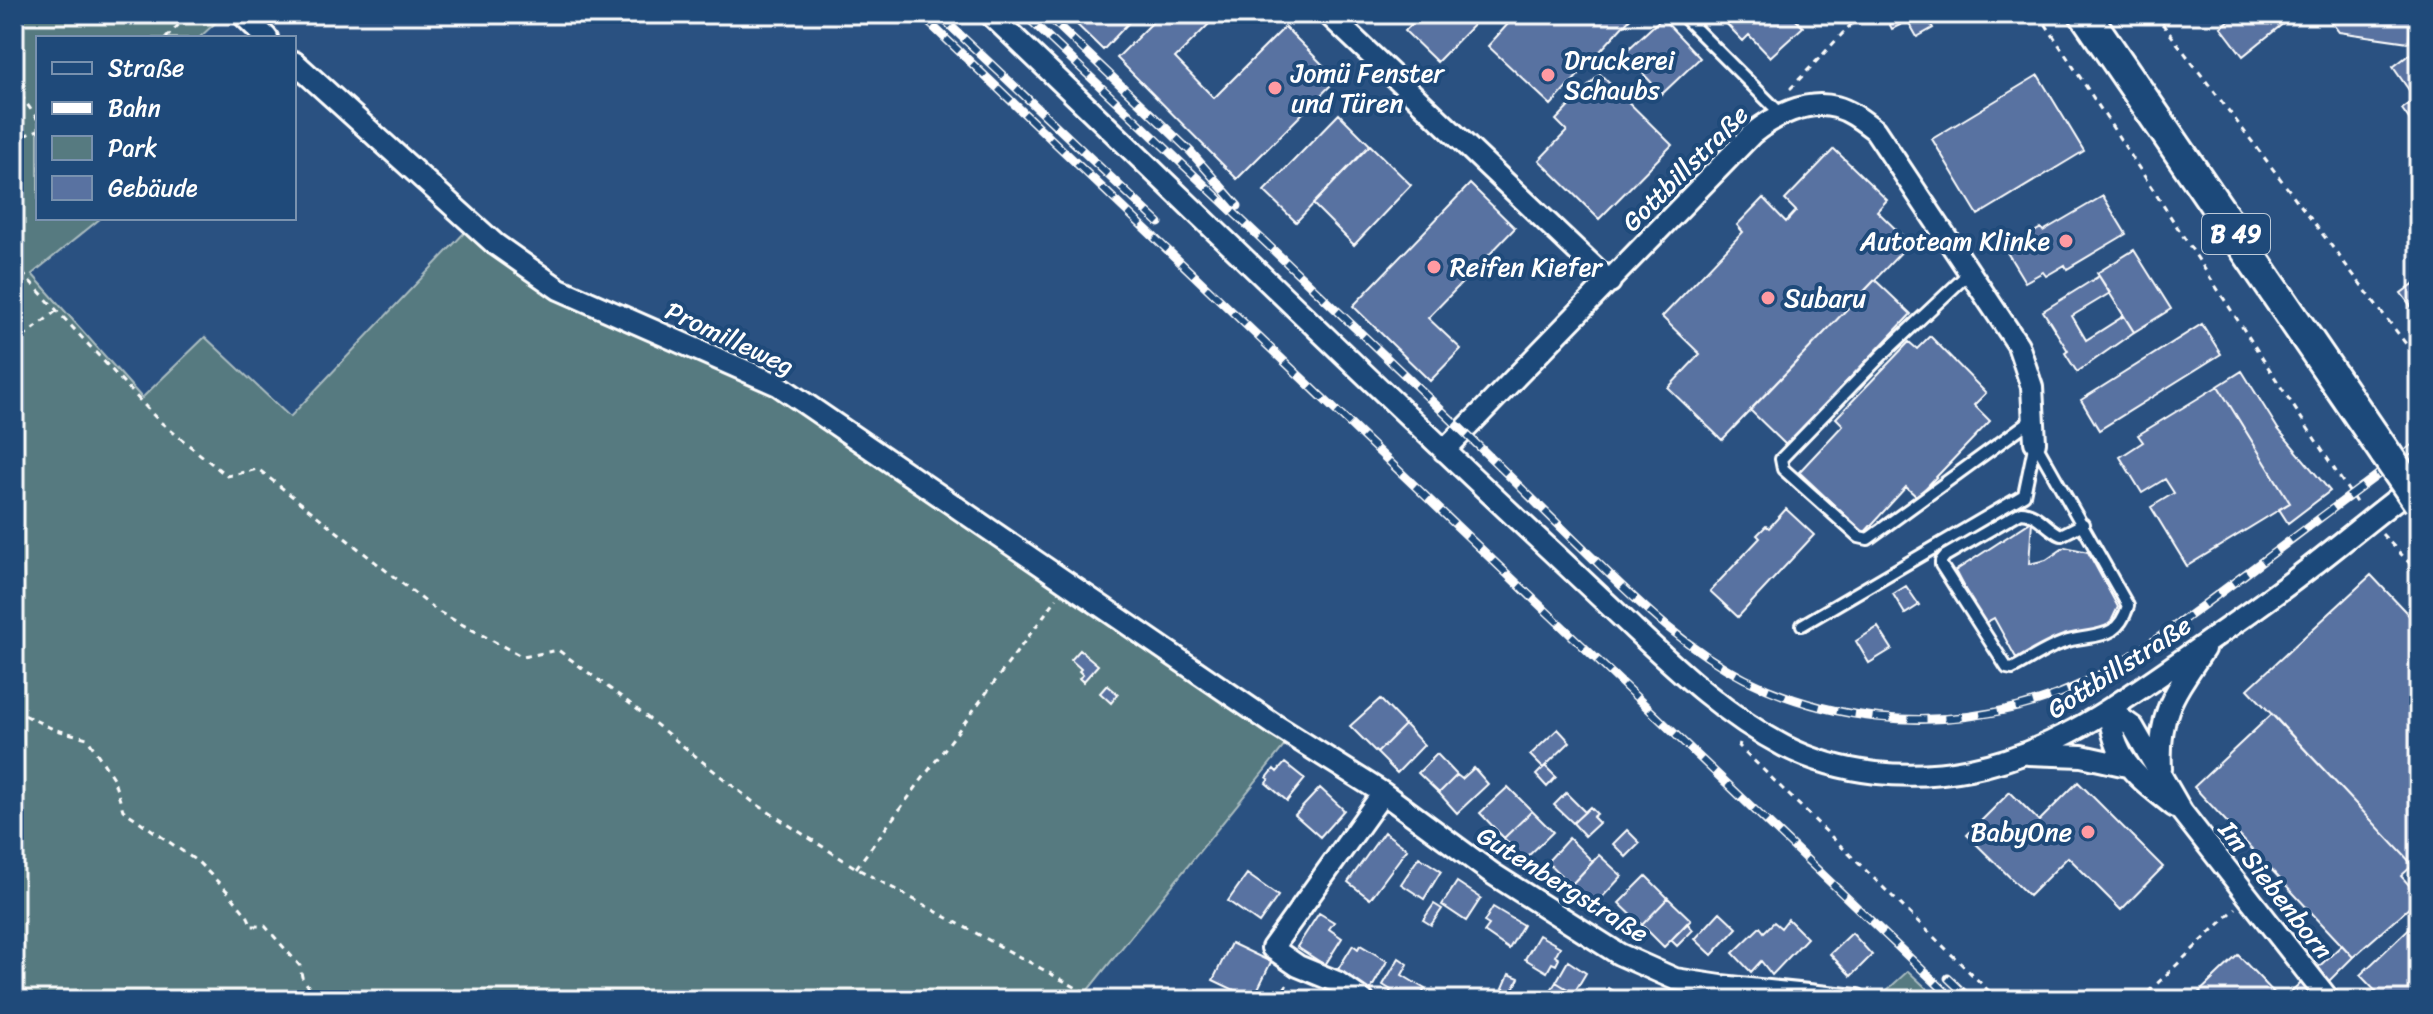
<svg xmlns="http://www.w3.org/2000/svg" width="2433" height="1014" viewBox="0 0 2433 1014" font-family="Sriracha,sans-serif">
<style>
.green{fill:#567a80;stroke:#aabcc0;stroke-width:2}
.building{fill:#5972a1;stroke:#fff;stroke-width:2}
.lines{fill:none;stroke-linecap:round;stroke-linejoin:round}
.service-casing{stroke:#fff;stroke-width:16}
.minor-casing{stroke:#fff;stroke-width:26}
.primary-casing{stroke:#fff;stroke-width:36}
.path{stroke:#fff;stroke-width:3;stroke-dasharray:6 6;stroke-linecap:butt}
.service{stroke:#1f4a7a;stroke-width:10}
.minor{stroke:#1f4a7a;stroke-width:20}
.primary{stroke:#1f4a7a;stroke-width:30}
.rail-casing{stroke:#fff;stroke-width:9}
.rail{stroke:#1f4a7a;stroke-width:6;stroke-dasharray:18;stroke-linecap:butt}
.primary-bridge-casing{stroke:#fff;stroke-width:36;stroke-linecap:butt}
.primary-bridge{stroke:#1f4a7a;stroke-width:30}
.poi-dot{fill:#ff9aa2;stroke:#1f4a7a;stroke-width:3}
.labels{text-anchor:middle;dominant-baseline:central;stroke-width:8;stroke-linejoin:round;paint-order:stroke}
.shield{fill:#1f4a7a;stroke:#bcc9d7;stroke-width:2}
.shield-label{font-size:24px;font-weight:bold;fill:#fff}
.poi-label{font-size:26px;fill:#fff;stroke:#1f4a7a;text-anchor:start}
.street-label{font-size:26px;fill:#fff;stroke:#1f4a7a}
</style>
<rect width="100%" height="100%" fill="#2a5181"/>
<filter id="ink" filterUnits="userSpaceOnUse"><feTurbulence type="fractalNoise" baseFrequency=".0125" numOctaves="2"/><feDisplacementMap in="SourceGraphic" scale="16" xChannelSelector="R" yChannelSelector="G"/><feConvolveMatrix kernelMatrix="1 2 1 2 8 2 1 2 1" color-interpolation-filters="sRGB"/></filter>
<g filter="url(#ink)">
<path class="green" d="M14,14h211l-26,24h-161v180h63l-69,56 110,124 63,-61 85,80 177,-187 316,164 502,351 -205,255h-1066z
M1908,971l31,29h-37l-16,-9z"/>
<path class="building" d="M1066,14h71l-34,36z
M1161,14h58l-44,44 39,40 71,-71 52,52 -100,100 -120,-121z
M1421,14h63l-47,48 -32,-31z
M1517,14h117l-83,91 -63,-59z
M1717,14h73l13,13 -33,30 -21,-22 -6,6z
M1884,14h41l8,14 -16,9 -9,-16 -16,8z
M2238,14h57l-52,42 -22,-29z
M2325,14h87l-3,28 -70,-10z
M1662,18l38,40 -38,36 -38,-41z
M2419,47v36l-10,7 -16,-23z
M2419,47v36l-10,7 -16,-23z
M1600,74l72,71 -73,74 -60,-59 28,-29 -11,-11z
M2038,75l46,76 -106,64 -46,-76z
M2419,97v36l-17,-24z
M1339,114l31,31 -74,77 -32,-31z
M1370,145l41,40 -57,60 -41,-41z
M1834,149l53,51 -10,11 33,32 -188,197 -54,-52 32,-34 -38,-37 81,-85 -6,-7 26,-27 23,24 10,-11 -11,-11z
M1470,184l45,44 -87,90 33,31 -31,32 -77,-75z
M2103,196l23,38 -59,35 -2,-4 -19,11 -3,-4 -18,10 -20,-33 36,-21 2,3z
M2134,250l37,59 -37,23 -37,-59z
M2099,276l11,17 -38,23 14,24 38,-24 10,16 -57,40 -12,-19 3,-2 -25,-40z
M1875,280l36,34 -125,131 -36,-35z
M2419,280v37l-18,-24z
M2202,324l19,30 -122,76 -18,-30z
M1930,336l56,57 -12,12 16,16 -73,76 -11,-10 -42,46 -65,-61 44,-47 -7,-7 73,-76 8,7z
M2242,371l36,58 52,62 -42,32 -9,-14 11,-6 -72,-117z
M2242,371l36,58 52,62 -42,32 -9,-14 11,-6 -72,-117z
M2218,386l72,117 -103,63 -36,-59 23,-14 -9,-14 -23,14 -22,-36 23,-15 -5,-7z
M1786,509l28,26 -76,82 -28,-26 50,-53 -3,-3 9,-9 3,2z
M2032,521l-3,43 17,-4 19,-13 23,5 30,55 -12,25h-23l-63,33 -26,-47 -11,6 -28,-53z
M2371,575l48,51v10l-3,3 3,4v217l-6,5 -165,-176z
M1906,586l13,19 -14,9 -12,-20z
M1878,627l14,22 -23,14 -13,-22z
M1080,650l18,15 -15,17 -4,-4 4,-3 -4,-4 2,-2 -10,-9z
M1107,685l11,9 -7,9 -11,-10z
M1380,699l25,26 -28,28 -27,-27z
M2272,714l141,151 -12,11 18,20v3l-66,58 -159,-170z
M1405,725l19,20 -27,28 -20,-20z
M1558,729l12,13 -27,26 -13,-13z
M1437,754l20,21 -18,18 -21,-20z
M1285,763l20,16 -18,22 -21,-18 3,-4 -2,-1 7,-9 3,3z
M1545,766l11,11 -9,10 -11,-12z
M1474,768l14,16 -31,29 -18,-20 18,-18 5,4z
M2078,782l85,85 -42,43 -53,-53 -39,39 -62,-61 43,-43 29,29z
M1508,787l24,24 -28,27 -24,-25z
M1320,788l24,22 -24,27 -25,-22z
M1566,793l19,19 -12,11 -19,-18z
M1590,807l7,7 -4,3 6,6 -14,13 -12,-13z
M1532,811l21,21 -29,28 -20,-22z
M1627,830l13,13 -14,14 -13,-13z
M1384,832l23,17 -37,50 -22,-17z
M1569,838l24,24 -22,23 -24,-23z
M1599,855l23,21 -28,30 -23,-21z
M1419,857l22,14 -17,28 -23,-15z
M1247,874l31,22 -19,27 -31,-22z
M1646,876l22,22 -26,27 -23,-22z
M1457,882l24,16 -15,23 -24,-16z
M1668,898l23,22 -27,27 -22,-22z
M1434,904l8,5 -11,16 -8,-5z
M1493,907l30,18 -14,24 -25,-17 5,-7 -5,-3z
M1720,912l17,16 -25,27 -17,-16z
M1319,913l15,9 -5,7 13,9 -17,27 -28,-18z
M1788,919l19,19 -35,37 -11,-14 -10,11 -18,-19 27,-26 4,5 10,-10 7,6z
M2419,919v81h-35l-24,-25z
M1687,923l6,7 -16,16 -6,-6z
M1852,933l20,22 -21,21 -21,-22z
M1539,935l21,12 -5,9 4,3 -3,6 -4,-2 -5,9 -22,-13z
M1231,943l40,19 -18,37 -40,-19z
M1353,945l5,4 2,-4 27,16 -17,30 -33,-20z
M2342,945l11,12 -43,43h-27z
M2238,955l43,45h-90z
M1399,958l9,6 -6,11 23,14 -7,11h-33l6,-10 -8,-5z
M1568,961l18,12 -12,20 -18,-11z
M1509,974l10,4 -7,15 -9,-5z
M1556,982l21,13 -3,5h-24l-4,-2z
M1609,988l19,12h-27z"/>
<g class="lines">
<defs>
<path id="service" d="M1681,14l100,100
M1970,272l-87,82 -102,105 2,10 76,68 9,2 166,-121
M2035,442l93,164c-11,35 -31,27 -60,35 -19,5 -38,19 -56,28l-5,-1 -66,-103v-4l4,-5 76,-44c16,0 26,17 40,23l22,-11
M1802,625l222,-130 11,-53"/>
<path id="minor" d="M242,14l25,24
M990,14c175,167 348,337 525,503 40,37 80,75 119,112 47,44 93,87 150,117 57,29 125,35 186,23 80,-15 144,-62 209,-107 37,-26 75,-52 111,-79 44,-33 85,-68 129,-101
M1328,14l282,268
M294,62l201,182 64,45 219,96 497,340 108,68 110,81 126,80 56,25 46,7 136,14
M1444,451l308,-317c22,-18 54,-35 84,-27 15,4 27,14 39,23l143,215 14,42 3,55
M2109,710l24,17 49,85 147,188
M2109,710c5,53 28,66 66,97
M2028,754l54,2 45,10
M2161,769c-3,-57 13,-75 43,-120
M1363,1000l-26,-18 -39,-16 -26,-18 111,-155"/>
<path id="primary" d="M2085,14l301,440"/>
</defs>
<use href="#service" class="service-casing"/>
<use href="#minor" class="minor-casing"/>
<use href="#primary" class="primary-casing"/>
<path class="path" d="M2039,14l318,490
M2155,14l264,347
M166,38l23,-24
M14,85l24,35
M1792,89l-1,-1 70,-74
M14,143l10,-7 14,-6
M14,264l144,156 69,56 31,-7 179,142 86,46 35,-7 70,52 125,100 103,66 243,132
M14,345l42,-34
M2382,534l37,39
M14,710l39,19 34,9 26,40 10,32 75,52 31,31 19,24 4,9h13l35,40 2,11 11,16 20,7
M1740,743l-1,3 259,254
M856,868l201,-270
M1277,1000l11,-17
M2140,1000l96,-92"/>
<use href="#service" class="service"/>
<use href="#minor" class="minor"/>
<use href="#primary" class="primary"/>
<defs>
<path id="rail" d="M920,14l1034,986
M938,14l221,209
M1024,14c146,139 294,277 439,417 46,44 91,90 138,135 44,43 88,84 144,113 84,42 182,51 273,28 84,-21 150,-76 218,-126 61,-46 122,-91 183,-137
M1046,14l144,137 48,55
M1948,978l23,22"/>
</defs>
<use href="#rail" class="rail-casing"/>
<use href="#rail" class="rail"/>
<defs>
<path id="primary-bridge" d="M2386,454l33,48"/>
</defs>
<use href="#primary-bridge" class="primary-bridge-casing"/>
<use href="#primary-bridge" class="primary-bridge"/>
</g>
</g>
<g class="poi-dot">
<circle cx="1548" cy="75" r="8"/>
<circle cx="1275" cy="88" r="8"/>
<circle cx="2066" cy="241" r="8"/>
<circle cx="1434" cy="267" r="8"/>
<circle cx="1768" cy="298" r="8"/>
<circle cx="2088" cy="832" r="8"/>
</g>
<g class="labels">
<rect class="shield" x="2202" y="214" width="68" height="40" rx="6"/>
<g class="shield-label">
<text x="2236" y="234">B 49</text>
</g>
<g class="poi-label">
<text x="1564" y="60">Druckerei<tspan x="1564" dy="30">Schaubs</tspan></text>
<text x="1291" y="73">Jomü Fenster<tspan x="1291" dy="30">und Türen</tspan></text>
<text x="2050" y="241" text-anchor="end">Autoteam Klinke</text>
<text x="1450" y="267">Reifen Kiefer</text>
<text x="1784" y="298">Subaru</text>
<text x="2072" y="832" text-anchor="end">BabyOne</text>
</g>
<g class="street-label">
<text transform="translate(1685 168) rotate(-45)">Gottbillstraße</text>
<text transform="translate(730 338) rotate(25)">Promilleweg</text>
<text transform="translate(2119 667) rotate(-33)">Gottbillstraße</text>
<text transform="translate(1563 884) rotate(32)">Gutenbergstraße</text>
<text transform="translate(2276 890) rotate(52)">Im Siebenborn</text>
</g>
</g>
<rect width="2433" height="1014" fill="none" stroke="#1f4a7a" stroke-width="48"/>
<rect x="24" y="24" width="2385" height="966" fill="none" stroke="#fff" stroke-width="3" filter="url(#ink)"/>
<rect x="36" y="36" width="260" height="184" fill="#1f4a7a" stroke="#7992af" stroke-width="2"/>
<rect x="52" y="62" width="40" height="12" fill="#1f4a7a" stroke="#7992af" stroke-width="2"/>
<text x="108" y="76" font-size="24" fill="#ffffff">Straße</text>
<rect x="52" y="102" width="40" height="12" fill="#ffffff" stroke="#7992af" stroke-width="2"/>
<text x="108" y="116" font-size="24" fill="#ffffff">Bahn</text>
<rect x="52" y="136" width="40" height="24" fill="#567a80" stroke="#7992af" stroke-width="2"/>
<text x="108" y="156" font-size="24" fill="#ffffff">Park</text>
<rect x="52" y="176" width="40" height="24" fill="#5972a1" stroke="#7992af" stroke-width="2"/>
<text x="108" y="196" font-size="24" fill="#ffffff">Gebäude</text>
</svg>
